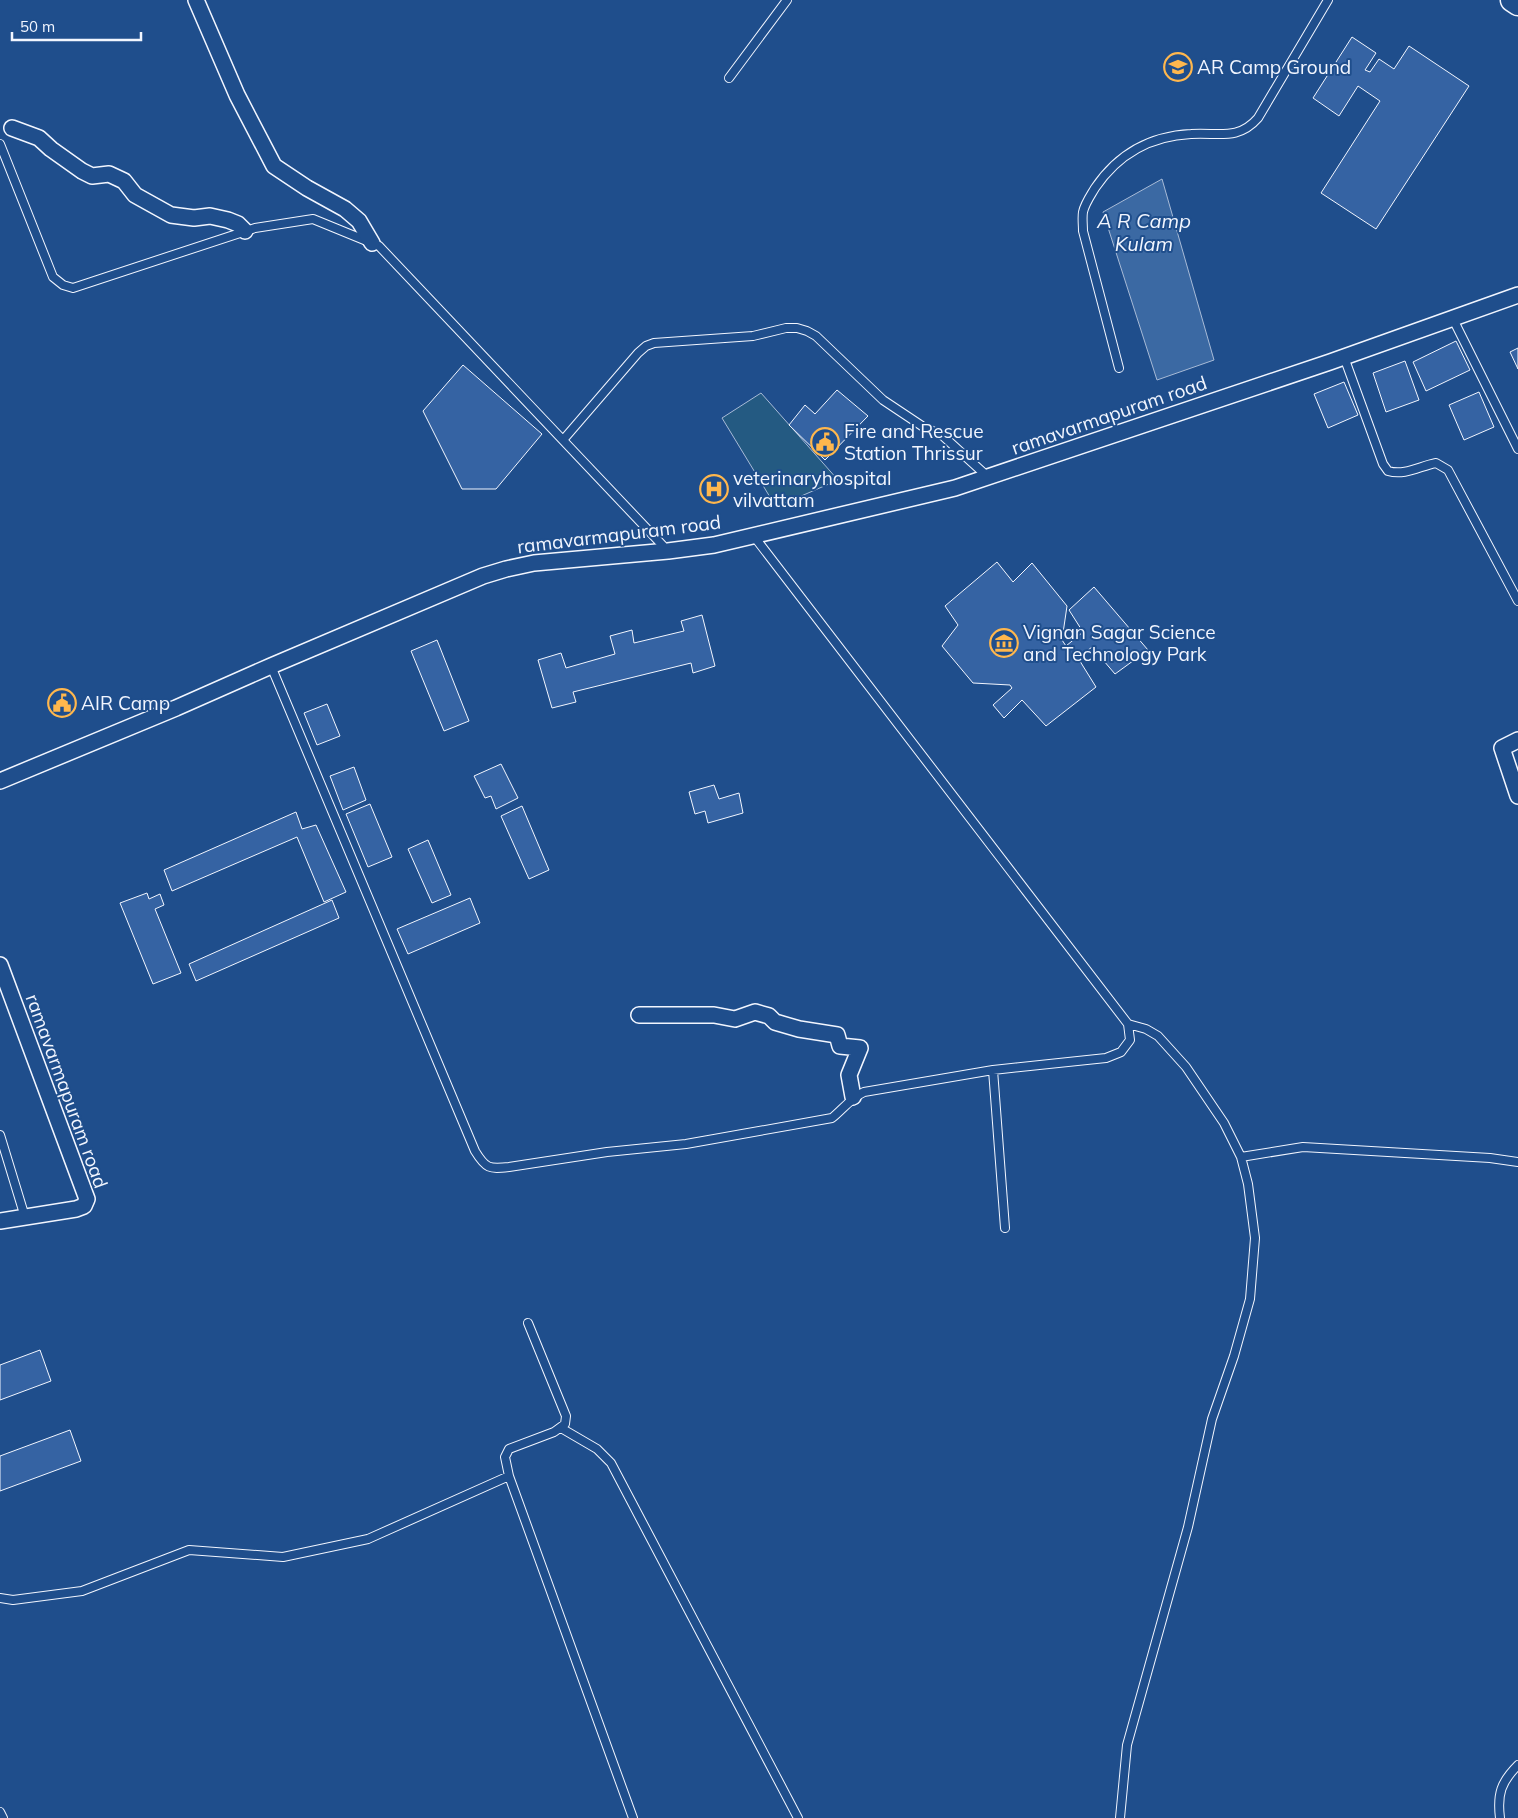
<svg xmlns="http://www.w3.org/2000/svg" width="1518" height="1818" viewBox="0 0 1518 1818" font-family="Mulish,sans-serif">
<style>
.green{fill:#245a82;stroke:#a8bbd7}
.water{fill:#3b69a3;stroke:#a8bbd7}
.building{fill:#3563a3;stroke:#f2f6ff}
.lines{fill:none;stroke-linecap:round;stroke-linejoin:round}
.service-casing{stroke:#f2f6ff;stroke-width:10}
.minor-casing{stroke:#f2f6ff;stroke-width:18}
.secondary-casing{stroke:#f2f6ff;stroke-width:25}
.service{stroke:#1f4e8c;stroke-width:8}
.minor{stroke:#1f4e8c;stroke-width:15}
.secondary{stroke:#1f4e8c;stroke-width:22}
.labels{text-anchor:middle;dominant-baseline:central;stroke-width:4;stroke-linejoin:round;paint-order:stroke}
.poi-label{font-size:19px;fill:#f2f6ff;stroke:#1f4e8c;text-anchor:start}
.street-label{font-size:19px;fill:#f2f6ff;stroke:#1f4e8c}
.water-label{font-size:20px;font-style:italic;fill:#f2f6ff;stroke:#1f4e8c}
</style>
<rect width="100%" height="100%" fill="#1f4e8c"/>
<path class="green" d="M761,393l77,87 -62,27 -54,-89z"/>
<path class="water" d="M1162,179l52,181 -57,20 -54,-168z"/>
<path class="building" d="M1352,37l24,16 -11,17 5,2 9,-13 15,10 15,-23 60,40 -93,143 -55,-36 59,-92 -22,-15 -19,30 -26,-18z
M1456,341l14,29 -44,21 -13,-29z
M1518,348v21l-8,-17z
M1405,361l14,39 -33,12 -13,-39z
M463,365l79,69 -46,55h-34l-39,-78z
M1344,382l14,33 -30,13 -14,-34z
M837,390l31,26 -43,44 -36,-35 16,-20 10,9z
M1479,392l15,35 -30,13 -15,-35z
M997,562l16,20 19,-19 35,43 -5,34 4,6 17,-14 -14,-22 25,-23 54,63 -33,24 -23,-27 -14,11 18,29 -50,39 -24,-26 -18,18 -11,-13 19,-17 -2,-3 -37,-2 -31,-37 16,-21 -13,-19z
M702,615l13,51 -22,7 -2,-10 -118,29 3,10 -24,6 -14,-48 23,-7 5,15 49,-14 -5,-18 22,-6 2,13 50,-12 -3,-10z
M437,640l32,81 -25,10 -33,-80z
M327,704l13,32 -23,9 -13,-32z
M501,764l17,34 -22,11 -5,-13 -6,2 -11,-22z
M354,767l12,33 -23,10 -13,-34z
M714,785l5,14 20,-6 4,20 -35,10 -3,-12 -10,3 -6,-22z
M370,804l22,53 -24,10 -22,-53z
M522,806l27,64 -20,9 -28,-63z
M296,812l6,17 14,-4 30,67 -22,10 -27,-65 -125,54 -8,-21z
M428,840l23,55 -19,8 -24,-54z
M147,893l2,6 11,-5 4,11 -9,4 26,64 -28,11 -33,-81z
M470,898l10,25 -72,31 -11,-25z
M332,900l7,18 -143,63 -7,-17z
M40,1350l11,31 -51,19v-35z
M70,1430l11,31 -81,30v-35z"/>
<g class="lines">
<defs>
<path id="service" d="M729,78l58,-78
M0,144l53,133 10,8 10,3 182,-60 58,-9 66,27 288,304
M1453,319l65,130
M1344,357l39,107 5,7c17,5 32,-5 48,-8l12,7 70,131
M1119,368l-36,-137c0,-6 -1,-13 0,-19 2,-9 8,-17 12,-24 23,-34 54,-52 96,-54 27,-2 47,7 67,-16l70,-118
M563,440l75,-87 8,-7 8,-3 99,-7 33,-8h11l10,3 9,5 67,64 39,26 21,10 45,41
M271,666l204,485c11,18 14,18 34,16l98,-15 79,-8 146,-26c11,-9 19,-20 32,-26l129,-22 113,-12 15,-6 9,-12 -2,-16 -375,-489
M993,1070l12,158
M0,1135l25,82
M1241,1157l62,-10 187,11 28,4
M561,1428l36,21 14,14 187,355
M509,1476l124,342
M0,1598l13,2 69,-9 107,-41 94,7 85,-18 141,-63 -4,-19 4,-8 45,-17 11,-8 1,-8 -38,-93
M0,1812l3,6
M1120,1818l7,-73 61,-218 24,-108 22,-63 16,-57 5,-61 -7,-54 -7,-27 -17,-34 -38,-56 -28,-31 -12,-7 -18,-5
M1500,1818c-3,-24 1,-36 18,-53"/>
<path id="minor" d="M196,0l41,95 37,71 33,22 38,21 14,12 13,22
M12,128l27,10 12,11 31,22 10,5 17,-2 15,7 11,14 36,20 23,3 16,-2 18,4 10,4 7,7
M1518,740l-16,8 16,48
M0,781l176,-73 95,-42 212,-90 23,-7 28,-6 134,-12 46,-6 241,-57 375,-126 188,-67
M0,965l87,234 -3,7 -8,3 -76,12
M639,1015h75l21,4 20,-7 14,4 6,6 24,7 38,6 3,11 20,2 -11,27 4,22"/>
<path id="secondary" d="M1512,0l6,4"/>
</defs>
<use href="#service" class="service-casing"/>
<use href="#minor" class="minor-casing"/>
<use href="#secondary" class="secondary-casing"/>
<use href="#service" class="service"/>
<use href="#minor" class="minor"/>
<use href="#secondary" class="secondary"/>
</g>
<defs>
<symbol id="university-ring" viewBox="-11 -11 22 22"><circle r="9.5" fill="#1f4e8c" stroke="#ffb74d" stroke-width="1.5"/><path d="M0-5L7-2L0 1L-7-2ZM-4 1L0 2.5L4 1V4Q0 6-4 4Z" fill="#ffb74d"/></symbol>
<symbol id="civic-ring" viewBox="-11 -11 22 22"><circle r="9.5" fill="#1f4e8c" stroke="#ffb74d" stroke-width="1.5"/><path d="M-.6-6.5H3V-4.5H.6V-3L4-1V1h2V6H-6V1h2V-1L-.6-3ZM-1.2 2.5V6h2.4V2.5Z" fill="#ffb74d"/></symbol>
<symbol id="hospital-ring" viewBox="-11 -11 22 22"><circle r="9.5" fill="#1f4e8c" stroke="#ffb74d" stroke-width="1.5"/><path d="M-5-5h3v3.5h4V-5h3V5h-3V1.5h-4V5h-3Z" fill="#ffb74d"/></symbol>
<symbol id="museum-ring" viewBox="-11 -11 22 22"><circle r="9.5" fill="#1f4e8c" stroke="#ffb74d" stroke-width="1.5"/><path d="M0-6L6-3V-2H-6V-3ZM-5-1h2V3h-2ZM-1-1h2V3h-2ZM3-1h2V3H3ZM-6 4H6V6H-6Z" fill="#ffb74d"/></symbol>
</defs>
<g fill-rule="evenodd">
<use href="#university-ring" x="1162" y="51" width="32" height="32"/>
<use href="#civic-ring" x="809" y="426" width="32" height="32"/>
<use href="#hospital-ring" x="698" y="473" width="32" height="32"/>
<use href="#museum-ring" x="988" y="627" width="32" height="32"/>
<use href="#civic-ring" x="46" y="687" width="32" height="32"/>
</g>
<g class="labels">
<g class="poi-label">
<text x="1197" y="67">AR Camp Ground</text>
<text x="844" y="431">Fire and Rescue<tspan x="844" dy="22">Station Thrissur</tspan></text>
<text x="733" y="478">veterinaryhospital<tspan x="733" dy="22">vilvattam</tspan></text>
<text x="1023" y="632">Vignan Sagar Science<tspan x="1023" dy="22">and Technology Park</tspan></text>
<text x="81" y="703">AIR Camp</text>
</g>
<g class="street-label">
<text transform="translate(1109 415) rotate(-19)">ramavarmapuram road</text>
<text transform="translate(619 534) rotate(-7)">ramavarmapuram road</text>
<text transform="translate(67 1091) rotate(70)">ramavarmapuram road</text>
</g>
<g class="water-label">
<text x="1144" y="220">A R Camp<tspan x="1144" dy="23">Kulam</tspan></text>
</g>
</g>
<path d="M12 32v8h129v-8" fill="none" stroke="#f2f6ff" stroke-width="2.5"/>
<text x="20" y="32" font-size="15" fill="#f2f6ff" stroke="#1f4e8c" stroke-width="4" paint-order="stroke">50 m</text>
</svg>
